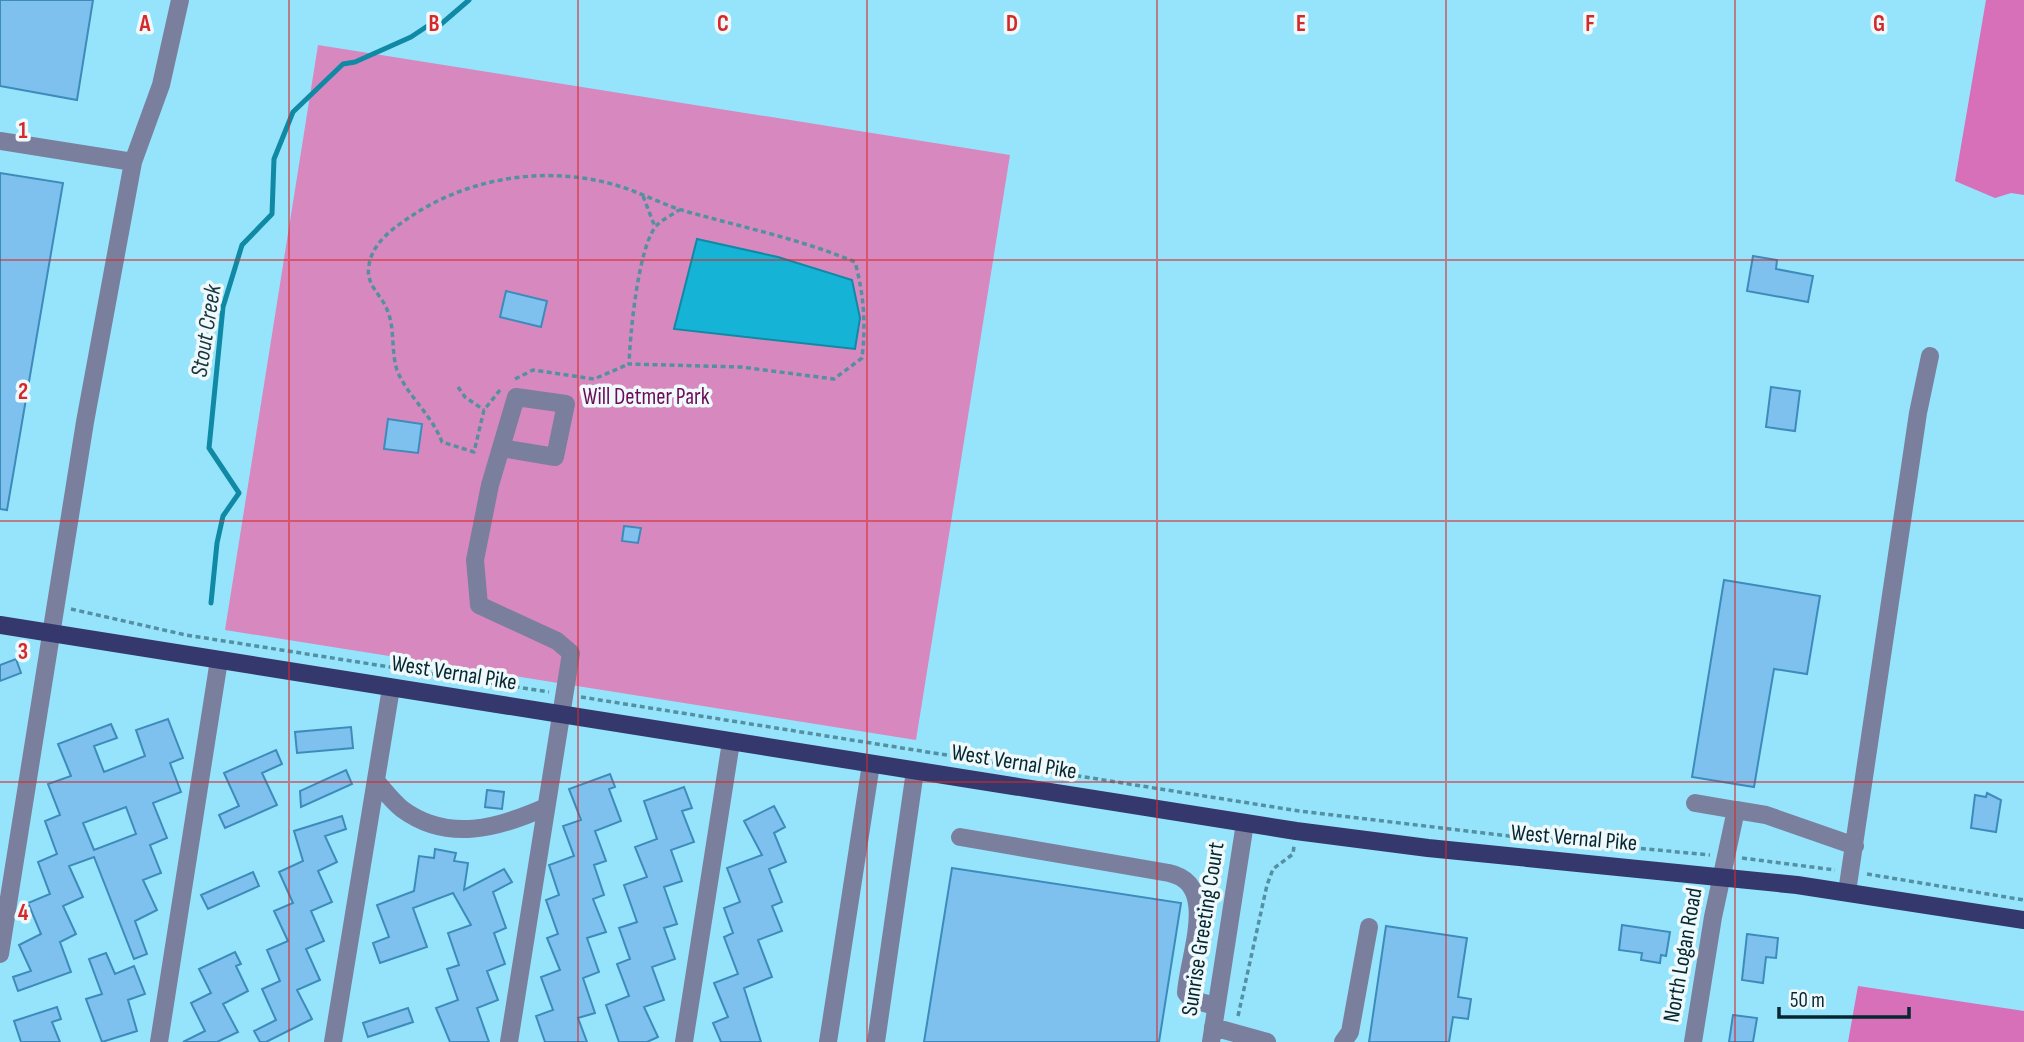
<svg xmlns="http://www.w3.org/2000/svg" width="2024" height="1042" viewBox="0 0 2024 1042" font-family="'Sofia Sans Condensed',sans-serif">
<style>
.green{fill:#d789bf}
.forest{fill:#d76fb9}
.water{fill:#15b3d6;stroke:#1089a4;stroke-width:2}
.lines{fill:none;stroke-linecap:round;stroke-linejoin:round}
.stream{stroke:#1089a4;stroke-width:5}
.building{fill:#7ec1ee;stroke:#3d8bbb;stroke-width:2;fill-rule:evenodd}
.path{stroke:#5590a1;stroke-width:3.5;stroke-dasharray:5 3.5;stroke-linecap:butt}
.minor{stroke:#7b7f9e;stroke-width:18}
.major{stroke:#35386c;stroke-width:18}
.grid{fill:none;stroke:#d62828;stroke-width:2;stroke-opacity:0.55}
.labels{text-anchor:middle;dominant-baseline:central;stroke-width:7;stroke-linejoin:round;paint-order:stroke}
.park-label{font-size:23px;fill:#6d0c58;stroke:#eff9fc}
.street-label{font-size:23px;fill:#042730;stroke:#eff9fc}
.water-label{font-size:24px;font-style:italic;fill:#19353d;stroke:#eff9fc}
.grid-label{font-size:23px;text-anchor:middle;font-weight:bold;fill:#d62828;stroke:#eff9fc;stroke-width:7;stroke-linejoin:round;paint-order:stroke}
</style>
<rect width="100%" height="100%" fill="#95e4fc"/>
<path class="green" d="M318,45l692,110 -94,585 -691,-110z"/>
<path class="forest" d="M1986,0h38v195l-13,-2 -16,5 -40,-17z
M1858,986l166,25v31h-176z"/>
<path class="water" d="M697,239l81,18 74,23 8,38 -5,31 -181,-20z"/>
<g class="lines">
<path class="stream" d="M211,603l6,-60 6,-27 16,-23 -30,-45 14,-141 19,-62 30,-31 2,-55 19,-47 50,-48 12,-2 56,-25 18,-12h11l29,-25"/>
</g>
<path class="building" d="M0,0h93l-16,100 -77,-14z
M0,173l63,10 -56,327 -7,-1z
M1753,256l24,4 -1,9 37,7 -5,26 -61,-11z
M506,291l41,10 -6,26 -41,-10z
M1771,387l29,4 -5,40 -29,-4z
M388,419l34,5 -4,29 -34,-4z
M624,526l17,2 -3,15 -16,-2z
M1724,580l96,16 -13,78 -33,-5 -20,118 -62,-10z
M16,659l5,14 -21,8v-16z
M168,719l15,39 -13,5 11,29 -28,11 14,35 -17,7 11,28 -18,7 14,30 -22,11 12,33 -13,5 -40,-102 -25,9 14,31 -20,9 13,28 -16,8 11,30 -53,19 -5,-14 18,-6 -12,-26 22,-11 -13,-31 22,-9 -12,-32 19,-8 -12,-33 15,-6 -12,-31 23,-8 -13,-32 53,-20 6,14 -23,8 10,26 41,-16 -9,-26zM126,807l10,27 -42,16 -11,-27z
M351,727l2,21 -56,5 -2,-21z
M276,750l6,14 -20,9 15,32 -52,23 -6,-13 20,-9 -15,-33z
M346,770l6,14 -51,23 -1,-16z
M610,774l5,13 -6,2 12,32 -26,10 11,30 -12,4 10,30 -11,4 13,33 -19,6 12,34 -16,6 12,35 -17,5 9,24h-42l-9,-26 17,-6 -12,-33 19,-7 -13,-32 11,-4 -12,-34 13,-5 -10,-30 25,-9 -11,-30 18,-6 -12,-31z
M684,787l8,21 -10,3 12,31 -23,8 11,31 -18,6 13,37 -13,4 11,31 -23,8 12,33 -20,7 14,30 -11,5h-28l-13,-37 23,-9 -12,-32 13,-5 -11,-31 18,-6 -13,-37 23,-8 -12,-30 22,-8 -13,-38z
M487,790l17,2 -2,17 -17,-2z
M1987,793l14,7 -5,32 -25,-4 4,-33 11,2z
M774,806l11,21 -11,6 12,29 -17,7 13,33 -10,4 10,25 -24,9 14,37 -28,11 17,54h-40l-8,-19 15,-6 -14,-34 24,-9 -14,-37 9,-4 -9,-25 16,-6 -13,-34 35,-13 -18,-34z
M342,816l4,13 -21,7 12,26 -19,9 14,31 -21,9 13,30 -18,8 14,31 -23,10 15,29 -46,23h-6l-6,-11 22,-11 -14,-31 18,-8 -13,-31 21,-9 -14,-30 19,-8 -14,-31 24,-11 -9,-30z
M435,849l21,4 -2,8 14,2 -4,27 40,-21 8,13 -19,10 13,36 -12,5 11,31 -18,7 11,29 -21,8 12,34h-39l-14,-34 22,-8 -11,-31 12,-4 -11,-32 23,-8 -18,-32 -40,15 14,39 -47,16 -7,-20 16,-6 -12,-32 37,-14 5,-35 15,2z
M952,868l229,35 -22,139h-235z
M253,872l6,14 -51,23 -7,-14z
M1622,925l48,7 -4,24 -5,-1 -1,8 -19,-3 1,-7 -23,-3z
M1386,926l81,12 -9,59 13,2 -3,20 -15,-2 -4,25h-80z
M1747,934l31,4 -2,20 -10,-1 -3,26 -21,-3z
M235,952l6,12 -5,2 12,25 -25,13 15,28 -21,10h-34l22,-11 -14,-28 20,-10 -12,-24z
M106,953l9,21 19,-8 11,28 -17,6 9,31 -35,11 -16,-43 16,-5 -13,-35z
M57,1007l4,12 -9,3 8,20h-39l-7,-21z
M408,1008l5,14 -45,15 -5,-14z
M1733,1015l24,3 -4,24h-24z"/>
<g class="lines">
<path class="path" d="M643,196l12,31
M515,379l18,-9 61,9 35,-15
M458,387l7,10 19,13
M500,390l-16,20 -10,42 -32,-10c-10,-27 -36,-48 -45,-72 -6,-18 -2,-40 -9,-58 -6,-18 -23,-26 -19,-47 4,-24 26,-38 44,-50 61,-40 141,-50 209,-28 24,8 46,20 70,26 54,15 111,27 163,49 9,33 11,62 7,96l-28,21 -93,-12 -112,-3c1,-28 9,-119 28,-139 6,-6 15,-10 22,-15
M71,609l115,26 363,57
M581,697l718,114 210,25 201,19
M1742,858l93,12
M1867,874l157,26
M1238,1016l29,-131 6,-16 20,-15 1,-8"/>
<path class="minor" d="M0,141l133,21
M501,448l54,9 11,-53 -50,-7 -26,88 -15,75 4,45 78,36 14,12 -62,389
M376,781c8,9 16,20 26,28 46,34 97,19 144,-2
M1695,803l41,7
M960,837l209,36c51,11 19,83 17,120l6,7 24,6
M1847,892l71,-479 12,-57
M0,954l85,-532 48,-260 28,-77 19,-85
M1213,1027l54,15
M159,1042l60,-382
M333,1042l58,-354
M684,1042l47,-300
M828,1042l43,-278
M876,1042l39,-271
M1211,1042l34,-219
M1343,1042l7,-10 19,-105
M1693,1042l20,-125 23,-107 30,5 89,31"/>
<path class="major" d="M0,625l1296,206 132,17 369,37 227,35"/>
</g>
<path class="grid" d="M289,0v1042M578,0v1042M867,0v1042M1157,0v1042M1446,0v1042M1735,0v1042M0,260h2024M0,521h2024M0,782h2024"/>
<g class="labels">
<g class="park-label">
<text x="646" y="397">Will Detmer Park</text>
</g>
<g class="street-label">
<text transform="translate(454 673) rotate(9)">West Vernal Pike</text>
<text transform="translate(1014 762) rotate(9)">West Vernal Pike</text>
<text transform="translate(1574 838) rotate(5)">West Vernal Pike</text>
<text transform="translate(1203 929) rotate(-81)">Sunrise Greeting Court</text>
<text transform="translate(1683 955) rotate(-80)">North Logan Road</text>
</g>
<g class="water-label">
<text transform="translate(206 331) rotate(-81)">Stout Creek</text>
</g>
</g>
<g class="grid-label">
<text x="145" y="31">A</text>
<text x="434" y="31">B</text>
<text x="723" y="31">C</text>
<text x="1012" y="31">D</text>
<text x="1301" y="31">E</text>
<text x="1590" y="31">F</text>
<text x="1879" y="31">G</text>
<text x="23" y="138">1</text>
<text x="23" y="399">2</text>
<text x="23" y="659">3</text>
<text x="23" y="920">4</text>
</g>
<path d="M1779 1007v10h130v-10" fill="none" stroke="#042730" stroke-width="3.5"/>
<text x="1790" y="1007" font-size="21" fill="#042730" stroke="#eff9fc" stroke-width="5" paint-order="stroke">50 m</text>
</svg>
